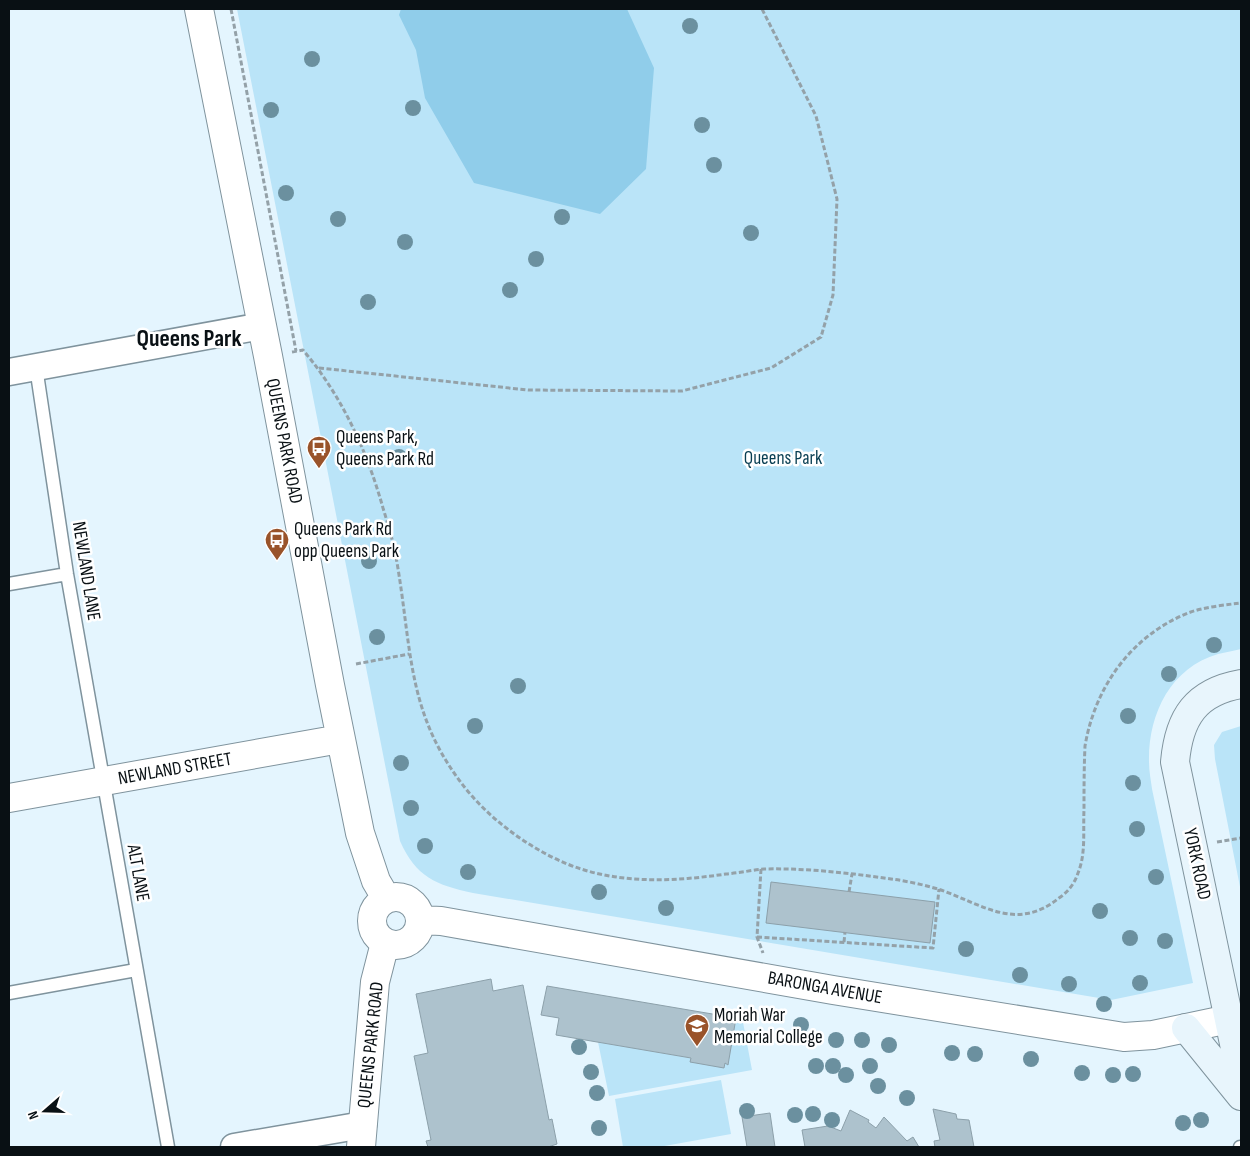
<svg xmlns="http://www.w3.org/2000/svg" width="1250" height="1156" viewBox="0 0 1250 1156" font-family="'Sofia Sans Condensed',sans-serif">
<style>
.green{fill:#bae4f8}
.forest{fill:#90cdea}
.building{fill:#adc2cd;stroke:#8ca0aa}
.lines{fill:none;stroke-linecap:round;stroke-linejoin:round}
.service-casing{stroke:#7f939d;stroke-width:15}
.minor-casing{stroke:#7f939d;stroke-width:29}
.tertiary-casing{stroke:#7f939d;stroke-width:30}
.secondary-casing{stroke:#7f939d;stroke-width:30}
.path{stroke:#94a1a8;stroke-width:3;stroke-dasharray:5 2.5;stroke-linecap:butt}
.service{stroke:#fff;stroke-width:12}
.minor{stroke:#fff;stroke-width:26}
.tertiary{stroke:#fff;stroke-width:28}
.secondary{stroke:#e8f5fc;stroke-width:28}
.tree{fill:#6b909f}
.labels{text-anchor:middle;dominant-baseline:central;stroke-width:5;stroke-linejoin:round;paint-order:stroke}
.poi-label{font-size:19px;fill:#091014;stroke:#fff;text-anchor:start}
.street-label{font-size:19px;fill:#091014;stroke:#fff}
.park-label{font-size:19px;fill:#083e52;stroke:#fff}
.district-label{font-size:24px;font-weight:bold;fill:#091014;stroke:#fff}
</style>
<rect width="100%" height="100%" fill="#e4f5fe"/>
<path class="green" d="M237,9h1004v640c-7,2 -15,3 -23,5 -48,14 -70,61 -69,108 0,9 2,19 3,27l41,194 -82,17 -638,-107c-37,-8 -57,-16 -73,-52z
M1241,726v166l-26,-133 -1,-14 8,-13z
M742,1017l10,53 -143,26 -11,-54 93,16 33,10 1,-5 3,1 8,-46z
M721,1080l10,54 -72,13h-36l-8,-48z"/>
<path class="forest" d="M401,9h226l27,59 -8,101 -46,45 -126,-31 -49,-85 -9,-48 -17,-35z"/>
<path class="building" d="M771,882l164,20 -5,41 -164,-20z
M491,979l2,12 30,-6 26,135 3,-1 5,25 -9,3h-120l-2,-6 5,-1 -17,-84 14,-3 -12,-59z
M547,986l189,32 -8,47 -3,-2 -1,5 -34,-6 1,-4 -135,-23 3,-17 -18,-3z
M933,1109l23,5 1,5 12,1 5,27h-39l-1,-6 6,-1z
M850,1110l19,10 -1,2 8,6 8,-11 23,24 6,-4 6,10h-114l-3,-17 26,-4 13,5z
M770,1113l5,34h-28l-5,-30z"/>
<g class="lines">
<defs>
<path id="service" d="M36,367l31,207 101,573
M9,584l58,-10
M9,993l127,-23
M1240,1147h1"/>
<path id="minor" d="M9,372l253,-46
M234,1147l129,-22"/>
<path id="tertiary" d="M199,9l69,347 62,329 30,148 16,48 10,17
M9,798l331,-59
M372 921a24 24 0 1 1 48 0a24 24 0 1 1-48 0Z
M420,920l21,1 392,69 291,47 29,-2 76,-16
M361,1147l14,-165 10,-39"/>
<path id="secondary" d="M1241,684c-45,8 -62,33 -66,78l66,315
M1186,1028l55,68"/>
</defs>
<use href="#service" class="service-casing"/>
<use href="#minor" class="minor-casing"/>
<use href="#tertiary" class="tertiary-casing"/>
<use href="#secondary" class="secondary-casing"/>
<path class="path" d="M231,9l65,342
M292,352l11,-2c39,46 64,101 80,158 5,16 10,33 13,49 17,94 9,160 75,238 28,32 70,61 110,74 47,15 97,12 145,5 13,-1 26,-4 38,-5 43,-1 85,4 127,10 16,2 34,6 50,11 42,15 76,42 118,8 9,-6 16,-15 19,-25 8,-19 5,-42 6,-63 0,-21 0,-42 1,-64 10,-59 46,-110 103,-133 16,-6 36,-8 53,-10
M319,368l209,22 154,1 89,-23 50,-31 12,-42 4,-96 -21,-83 -54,-107
M356,664l53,-10
M1217,842l24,-4
M761,869l-4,68 6,16
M849,892l3,-18
M757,937l176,11 6,-59
M844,942l1,-10"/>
<use href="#service" class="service"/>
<use href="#minor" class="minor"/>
<use href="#tertiary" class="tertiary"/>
<use href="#secondary" class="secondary"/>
</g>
<g class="tree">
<circle cx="690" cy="26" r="8"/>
<circle cx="312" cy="59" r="8"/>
<circle cx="413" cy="108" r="8"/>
<circle cx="271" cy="110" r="8"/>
<circle cx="702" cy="125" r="8"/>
<circle cx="714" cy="165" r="8"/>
<circle cx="286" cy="193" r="8"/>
<circle cx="562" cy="217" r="8"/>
<circle cx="338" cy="219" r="8"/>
<circle cx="751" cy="233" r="8"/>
<circle cx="405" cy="242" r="8"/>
<circle cx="536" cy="259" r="8"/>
<circle cx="510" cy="290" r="8"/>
<circle cx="368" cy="302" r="8"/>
<circle cx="399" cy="457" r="8"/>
<circle cx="369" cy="561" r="8"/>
<circle cx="377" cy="637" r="8"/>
<circle cx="1214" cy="645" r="8"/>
<circle cx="1169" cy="674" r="8"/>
<circle cx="518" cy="686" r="8"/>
<circle cx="1128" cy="716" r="8"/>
<circle cx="475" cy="726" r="8"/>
<circle cx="401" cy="763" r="8"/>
<circle cx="1133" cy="783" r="8"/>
<circle cx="411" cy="808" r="8"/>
<circle cx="1137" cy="829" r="8"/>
<circle cx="425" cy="846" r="8"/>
<circle cx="468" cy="872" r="8"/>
<circle cx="1156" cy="877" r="8"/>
<circle cx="599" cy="892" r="8"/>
<circle cx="666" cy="908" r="8"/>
<circle cx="1100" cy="911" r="8"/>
<circle cx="1130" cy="938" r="8"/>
<circle cx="1165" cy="941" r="8"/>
<circle cx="966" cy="949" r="8"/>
<circle cx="1020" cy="975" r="8"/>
<circle cx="1140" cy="983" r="8"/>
<circle cx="1069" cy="984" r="8"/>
<circle cx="1104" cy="1004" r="8"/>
<circle cx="801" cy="1025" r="8"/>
<circle cx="836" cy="1040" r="8"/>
<circle cx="862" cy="1040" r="8"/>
<circle cx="889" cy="1045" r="8"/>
<circle cx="579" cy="1047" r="8"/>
<circle cx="952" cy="1053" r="8"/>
<circle cx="975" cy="1054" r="8"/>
<circle cx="1031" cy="1059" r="8"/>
<circle cx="816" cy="1066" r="8"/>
<circle cx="833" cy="1066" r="8"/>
<circle cx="870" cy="1066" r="8"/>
<circle cx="591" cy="1072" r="8"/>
<circle cx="1082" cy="1073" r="8"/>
<circle cx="1133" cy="1074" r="8"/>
<circle cx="846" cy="1075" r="8"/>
<circle cx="1113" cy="1075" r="8"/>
<circle cx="878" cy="1086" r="8"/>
<circle cx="597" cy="1093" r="8"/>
<circle cx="907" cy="1098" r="8"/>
<circle cx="747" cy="1111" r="8"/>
<circle cx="813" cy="1114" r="8"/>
<circle cx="795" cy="1115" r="8"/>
<circle cx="832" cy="1120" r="8"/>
<circle cx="1201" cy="1120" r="8"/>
<circle cx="1183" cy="1123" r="8"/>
<circle cx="599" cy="1128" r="8"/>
</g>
<defs>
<symbol id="bus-pin" viewBox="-11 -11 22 30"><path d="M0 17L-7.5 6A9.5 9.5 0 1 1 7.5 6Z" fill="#99532a" stroke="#fff"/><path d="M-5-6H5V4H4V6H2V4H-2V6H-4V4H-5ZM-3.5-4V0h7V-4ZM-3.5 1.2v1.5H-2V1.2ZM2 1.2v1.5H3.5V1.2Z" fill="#fff"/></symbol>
<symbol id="school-pin" viewBox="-11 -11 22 30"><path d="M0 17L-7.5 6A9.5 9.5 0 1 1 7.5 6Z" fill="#99532a" stroke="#fff"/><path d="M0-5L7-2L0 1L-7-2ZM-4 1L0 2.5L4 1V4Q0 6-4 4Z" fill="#fff"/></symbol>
</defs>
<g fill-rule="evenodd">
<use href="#bus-pin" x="305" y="434" width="28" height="38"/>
<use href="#bus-pin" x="263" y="526" width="28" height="38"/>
<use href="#school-pin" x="683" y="1012" width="28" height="38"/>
</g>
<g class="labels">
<g class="poi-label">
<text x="336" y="437">Queens Park,<tspan x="336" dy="22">Queens Park Rd</tspan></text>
<text x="294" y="529">Queens Park Rd<tspan x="294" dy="22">opp Queens Park</tspan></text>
<text x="714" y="1015">Moriah War<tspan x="714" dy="22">Memorial College</tspan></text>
</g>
<g class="street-label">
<text transform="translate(284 441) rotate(79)">QUEENS PARK ROAD</text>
<text transform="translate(86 571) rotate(81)">NEWLAND LANE</text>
<text transform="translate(175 769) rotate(-10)">NEWLAND STREET</text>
<text transform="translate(1197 864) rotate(78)">YORK ROAD</text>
<text transform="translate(138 873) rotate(80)">ALT LANE</text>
<text transform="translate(825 988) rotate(10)">BARONGA AVENUE</text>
<text transform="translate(371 1045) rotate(-84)">QUEENS PARK ROAD</text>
</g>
<g class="park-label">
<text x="783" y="458">Queens Park</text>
</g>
<g class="district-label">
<text x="189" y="338">Queens Park</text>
</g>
</g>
<rect width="1250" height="1156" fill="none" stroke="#091014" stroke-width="20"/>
<g transform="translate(45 1111) rotate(250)" stroke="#ffffff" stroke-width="4" paint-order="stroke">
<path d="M0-4L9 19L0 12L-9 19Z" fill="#091014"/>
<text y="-8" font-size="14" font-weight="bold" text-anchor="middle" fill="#091014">N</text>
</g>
</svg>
